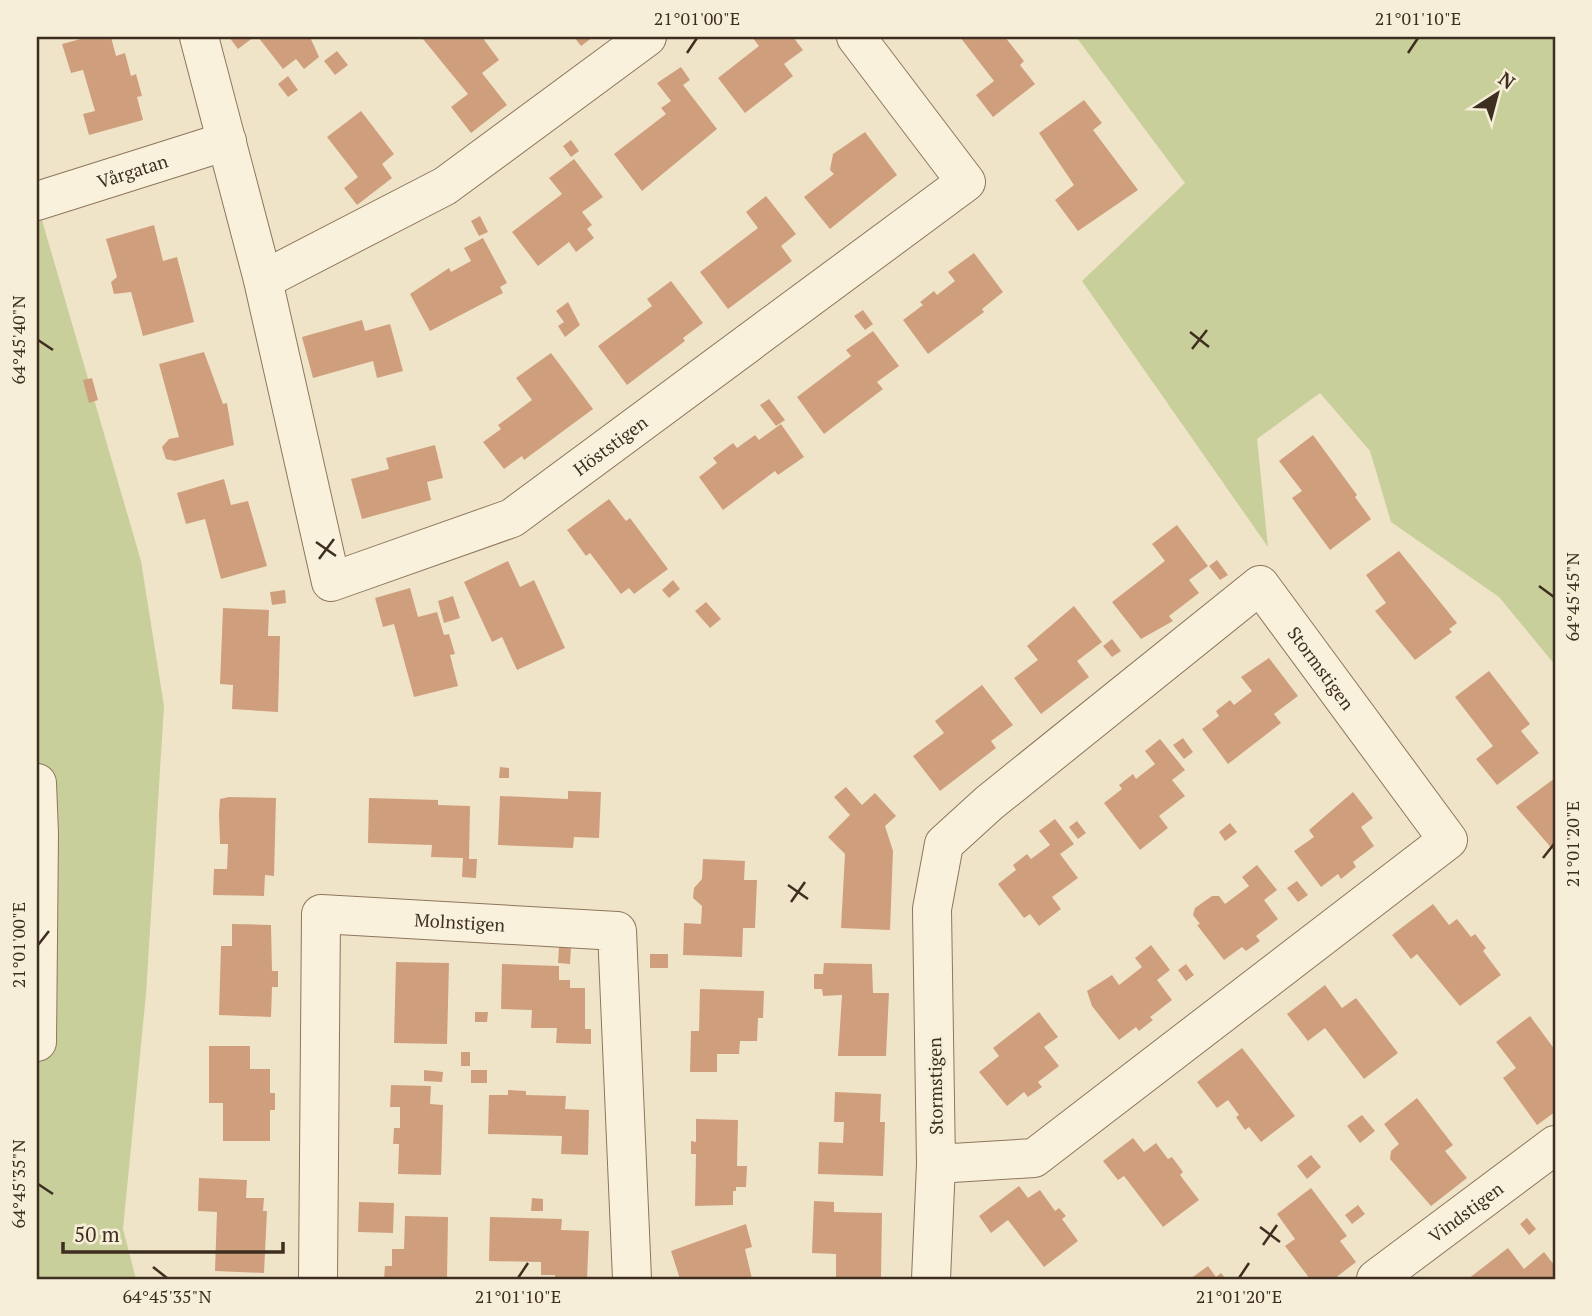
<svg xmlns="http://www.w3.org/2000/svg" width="1592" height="1316" viewBox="0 0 1592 1316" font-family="'PT Serif',serif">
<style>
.green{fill:#c9cf9b}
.building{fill:#cf9f7d}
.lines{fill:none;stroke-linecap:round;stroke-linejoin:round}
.minor-casing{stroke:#8d765c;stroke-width:40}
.minor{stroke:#faf1dc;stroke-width:38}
.ticks{fill:none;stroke:#3d2e20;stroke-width:2.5}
.labels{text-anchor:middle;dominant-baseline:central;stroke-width:6;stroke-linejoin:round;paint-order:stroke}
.street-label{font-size:18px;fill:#3d2e20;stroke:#f7eed8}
.neatline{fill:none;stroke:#3d2e20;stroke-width:2.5}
.ticks-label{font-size:18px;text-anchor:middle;fill:#3d2e20}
</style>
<rect width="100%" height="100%" fill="#f0e4c8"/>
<path class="green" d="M1076,37h479v628l-56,-68 -108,-75 -21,-71 -50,-58 -63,46 11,108 -186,-266 103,-98z
M37,203l104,358 23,145 -18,288 -23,235 13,50h-99z"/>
<path class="building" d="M88,37h23l5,19 9,-3 6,23 5,-2 6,22 -5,1 6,23 -54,15 -6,-21 12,-3 -12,-41 -12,3 -9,-29z
M229,37h25l-16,12z
M258,37h52l9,20 -15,12 -8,-10 -13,10z
M426,37h56l17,23 -17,13 25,32 -36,28 -20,-26 17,-13 -45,-55z
M574,37h19l-12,9z
M752,37h41l10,13 -19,14 9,12 -48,37 -27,-35 41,-32z
M960,37h45l19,24 -4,4 15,19 -42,33 -17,-22 18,-14z
M337,51l11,14 -13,10 -11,-14z
M681,67l9,13 -7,5 34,44 -75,62 -28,-37 52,-40 -5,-6 10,-7 -14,-18z
M288,76l10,14 -10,7 -10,-13z
M1084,100l18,23 -9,7 45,60 -60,41 -23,-31 19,-15 -35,-52z
M361,111l33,43 -12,10 10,14 -35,27 -13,-17 14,-11 -31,-40z
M865,132l32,43 -67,54 -26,-32 30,-23 -4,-4 3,-16z
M571,140l8,11 -8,6 -8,-11z
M574,159l29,38 -21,15 10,13 -5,4 7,9 -18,14 -7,-10 -31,24 -26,-34 50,-38 -13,-16z
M766,196l30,38 -15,12 11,15 -64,48 -28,-37 58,-44 -12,-16z
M480,216l8,16 -9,4 -8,-15z
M154,225l9,36 14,-4 17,65 -51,14 -12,-44 -17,2 -3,-12 6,-5 -11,-38z
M483,238l24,45 -7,4 3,6 -73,38 -20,-37 39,-26 2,4 20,-11 -7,-13z
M974,253l29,39 -21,17 2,3 -56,42 -25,-34 20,-15 -3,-3 14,-11 3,4 18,-14 -7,-9z
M671,281l32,42 -20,15 2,3 -58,44 -29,-39 54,-40 -5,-7z
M568,302l12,23 -15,12 -7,-11 6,-4 -8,-11z
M863,310l10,14 -8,6 -11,-14z
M362,320l3,11 25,-7 13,47 -26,7 -4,-17 -60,17 -11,-41z
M873,331l26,35 -22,16 6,7 -59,45 -27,-37 54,-41 -5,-6z
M204,352l19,52 4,-1 7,42 -59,16 -9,-2 -4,-12 7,-8 10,-2 -20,-73z
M551,353l42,56 -69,51 -2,-4 -18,13 -21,-27 18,-13 -3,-4 34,-25 -16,-22z
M92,378l6,22 -9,3 -6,-23z
M769,399l16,21 -9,6 -16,-21z
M781,424l23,33 -26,18 -3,-4 -52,39 -24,-33 18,-14 -4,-5 20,-15 4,5 18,-13 4,5z
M1313,435l44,60 -2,2 16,22 -41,31 -38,-52 10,-7 -23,-30z
M435,445l8,33 -16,4 4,18 -69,19 -11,-40 38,-10 -3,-11z
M224,479l7,26 17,-4 19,65 -46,13 -16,-60 -19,5 -9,-31z
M609,499l17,22 4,-3 38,51 -34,25 -5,-6 -8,6 -31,-41 -4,3 -19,-26z
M1177,525l31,41 -19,14 10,13 -30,23 4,5 -32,18 -29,-37 53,-41 -13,-17z
M1399,551l58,72 -8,6 3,3 -37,28 -40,-49 11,-8 -20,-28z
M1217,560l11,15 -8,5 -11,-14z
M508,561l12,26 14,-7 31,68 -48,22 -15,-33 -10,5 -28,-60z
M673,580l7,9 -11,9 -7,-8z
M410,588l8,29 19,-5 7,23 5,-1 6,20 -5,1 8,31 -44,11 -20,-73 -11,3 -8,-29z
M285,590l1,13 -14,2 -2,-13z
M453,596l7,22 -16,5 -6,-22z
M706,602l15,17 -11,9 -15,-17z
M1074,606l28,36 -25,19 12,16 -48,37 -27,-36 24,-18 -11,-14z
M223,608l46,2 -1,26h12l-2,76 -46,-3 1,-24 -13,-1z
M1112,639l9,12 -9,6 -9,-11z
M1269,658l29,38 -24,18 7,9 -53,41 -26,-35 17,-13 -3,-5 14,-11 4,5 18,-14 -11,-14z
M1489,671l41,53 -9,7 18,22 -42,32 -21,-26 17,-13 -38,-49z
M982,685l31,40 -22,16 5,7 -56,43 -27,-35 31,-23 -9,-12z
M1183,738l10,14 -9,7 -11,-14z
M1160,739l25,31 -13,10 13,16 -26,20 9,12 -28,22 -36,-47 18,-14 -3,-4 14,-11 3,5 19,-15 -10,-13z
M500,767l9,1v10h-10z
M1555,778v72l-1,1 -38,-44z
M846,787l16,18 13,-12 21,23 -11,10 8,25 -3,79 -49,-2 4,-74 -17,-17 22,-22 -16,-18z
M568,791l33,1 -2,46 -25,-1 -1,11 -75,-3 2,-49 68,3z
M1353,792l20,26 -12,9 13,19 -21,16 3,5 -15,12 -3,-5 -17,13 -27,-36 20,-14 -5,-7z
M229,797l47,1 -2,78 -9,-1 -1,21 -51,-1 1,-26h13l1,-25h-8l-1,-30 1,-15z
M369,798l69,2v5l32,1 -1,53h8l-1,19 -14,-1 1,-19 -32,-1 1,-12 -64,-2z
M1055,819l19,25 -14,10 18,24 -26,19 9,12 -22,17 -9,-12 -6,4 -26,-34 18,-14 -3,-5 14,-11 4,5 19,-14 -11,-14z
M1077,821l9,12 -8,6 -9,-12z
M1230,823l7,9 -12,9 -6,-9z
M703,859l42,2 -1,19h13l-2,48h-12l-1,29 -59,-2 1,-32 17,1 1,-18 -9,-8 1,-10 8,-9z
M1257,865l20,25 -13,10 14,19 -22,17 4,5 -14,10 -4,-4 -18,13 -27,-35 3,-1 -7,-9 2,-7 17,-12h7l6,8 24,-18 -7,-9z
M1297,881l11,14 -10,7 -11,-14z
M1433,904l16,21 8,-6 14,18 4,-3 11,14 -3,3 18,24 -41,31 -43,-52 -6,5 -19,-24z
M232,924l39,1 1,46h6v16h-6l-1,30 -52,-2 2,-69h11z
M1151,945l19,25 -13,10 15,20 -22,17 3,3 -14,11 -3,-4 -17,13 -27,-34 -5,-15 25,-16 7,10 23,-18 -7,-9z
M559,946l12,1 -1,17 -12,-1z
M650,954h18v14h-18z
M396,962l53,1 -2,81 -53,-1z
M824,963l48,1 1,29h16l-3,63h-48l4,-61 -19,1 -1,-7h-8v-15h9z
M502,964l57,2v14h11v8h15v41h6v15l-35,-1 1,-15h-26l1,-18 -31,-1z
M1186,964l8,11 -8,6 -8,-11z
M1325,985l17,23 14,-10 42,55 -34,26 -39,-51 -17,13 -21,-27z
M700,989l64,2 -1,27h-5l-1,23h-17l-1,13h-22v18h-27l1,-41h8z
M475,1012h13l-1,10h-12z
M1039,1012l19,25 -14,10 15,19 -21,16 4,5 -14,10 -4,-5 -17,14 -28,-34 20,-16 -6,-8z
M1530,1016l25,34v62l-18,13 -34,-47 13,-10 -20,-26z
M209,1046h41v23h20v24h5v17h-5v31h-47v-38h-14z
M1242,1048l53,68 -34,26 -12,-15 -4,3 -9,-13 3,-2 -11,-15 -11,8 -20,-26z
M461,1052h9v14h-9z
M424,1070l19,2 -1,10 -18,-1z
M471,1070h16v13h-16z
M391,1085l40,1 -1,18 13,1 -2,70 -43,-1 1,-30h-6l1,-16h6v-21h-10z
M508,1090l18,1v4l40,1 -1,13 24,1 -1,45 -27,-1 1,-18 -74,-2 1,-39h19z
M835,1092l46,2 -1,28h5l-2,54 -65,-2 1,-32 24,1 1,-21h-10z
M1417,1098l36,47 -8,6 22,27 -36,28 -41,-47 1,-8 8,-7 -15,-20z
M1362,1115l13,16 -15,12 -13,-17z
M696,1119l42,1 -1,46h10l-1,21h-10v4h-3v14l-38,1 1,-52h-5v-13l5,1z
M1133,1138l11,14 12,-9 12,16 4,-2 11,15 -3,3 19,25 -36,27 -39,-51 -6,4 -15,-19z
M1311,1155l10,12 -14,12 -10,-13z
M199,1178l48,2 -1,18h18l-1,13h4l-3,62 -49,-2 2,-59 -19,-1z
M1019,1186l9,12 12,-8 15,21 4,-3 7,8 -4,3 16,22 -34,26 -36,-47 -17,13 -12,-17z
M1311,1188l36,48 -7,5 16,21 -22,17h-24l-25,-33 10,-7 -18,-25z
M532,1198l11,1v12h-12z
M814,1201l20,1v10l48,1 -1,66h-45v-25l-24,-1z
M359,1202l35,1 -1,30 -35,-1z
M1358,1205l7,9 -13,10 -7,-9z
M405,1216l43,1 -1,62h-63l1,-13h7v-17h12z
M490,1217l72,2 -1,11 28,1 -2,48h-32v-4h-14v-13l-52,-1z
M1527,1218l9,11 -7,6 -9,-11z
M746,1224l6,23 -7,2 7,30h-72l-9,-28z
M1508,1248l16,21 20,-17 11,14v13h-87z
M1208,1266l8,11 5,-4 5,6h-36z"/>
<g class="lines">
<defs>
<g id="minor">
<path id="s1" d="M199,37l64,243 68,302 181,-64 454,-336 -110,-145"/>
<path id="s2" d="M37,201l190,-60"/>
<path d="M263,280l182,-94 202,-149"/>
<path d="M37,783l2,51 -2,208"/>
<path id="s3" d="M318,1279l3,-365 296,17 15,348"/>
<path id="s4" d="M931,1279l5,-115 -4,-255 12,-65 45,-41 271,-218 188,255 -414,318 -98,6"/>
<path id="s5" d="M1376,1279l179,-134"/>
</g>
</defs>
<use href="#minor" class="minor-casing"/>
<use href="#minor" class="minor"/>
</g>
<path class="ticks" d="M687,53l10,-15M1408,53l10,-15M1190,332l19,15M38,340l15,10M1192,349l15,-19M316,542l20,14M319,559l15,-20M1539,586l15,11M1543,858l11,-14M788,885l20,14M791,902l14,-20M38,945l11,-14M38,1184l15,10M1260,1227l20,15M1263,1245l14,-20M153,1267l14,11M518,1278l10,-15M1239,1278l10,-15"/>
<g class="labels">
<g class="street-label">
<text stroke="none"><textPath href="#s2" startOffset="100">Vårgatan</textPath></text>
<text stroke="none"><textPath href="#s1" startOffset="875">Höststigen</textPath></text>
<text stroke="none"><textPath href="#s4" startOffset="948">Stormstigen</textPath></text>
<text stroke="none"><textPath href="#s3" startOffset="504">Molnstigen</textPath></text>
<text transform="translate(935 1086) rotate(-91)">Stormstigen</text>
<text stroke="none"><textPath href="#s5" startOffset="112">Vindstigen</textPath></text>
</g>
</g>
<rect width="1592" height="1316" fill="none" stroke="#f7eed8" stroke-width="77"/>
<g transform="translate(1497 94) rotate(36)" stroke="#f7eed8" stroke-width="5" paint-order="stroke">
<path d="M0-5L12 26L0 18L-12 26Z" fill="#3d2e20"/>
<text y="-10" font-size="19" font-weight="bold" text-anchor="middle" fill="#3d2e20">N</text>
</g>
<path d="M63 1242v10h220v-10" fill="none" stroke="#3d2e20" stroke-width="3.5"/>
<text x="74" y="1242" font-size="21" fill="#3d2e20" stroke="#f7eed8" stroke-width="5" paint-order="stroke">50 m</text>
<rect x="38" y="38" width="1516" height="1240" class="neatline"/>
<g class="ticks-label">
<text x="697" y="25">21°01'00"E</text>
<text x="1418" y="25">21°01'10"E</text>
<text transform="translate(19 340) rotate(-90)" y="6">64°45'40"N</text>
<text transform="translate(1573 597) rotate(-90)" y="6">64°45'45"N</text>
<text transform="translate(1573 844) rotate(-90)" y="6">21°01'20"E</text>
<text transform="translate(19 945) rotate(-90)" y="6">21°01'00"E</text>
<text transform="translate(19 1184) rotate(-90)" y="6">64°45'35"N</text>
<text x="167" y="1303">64°45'35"N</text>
<text x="518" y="1303">21°01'10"E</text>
<text x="1239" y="1303">21°01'20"E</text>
</g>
</svg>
